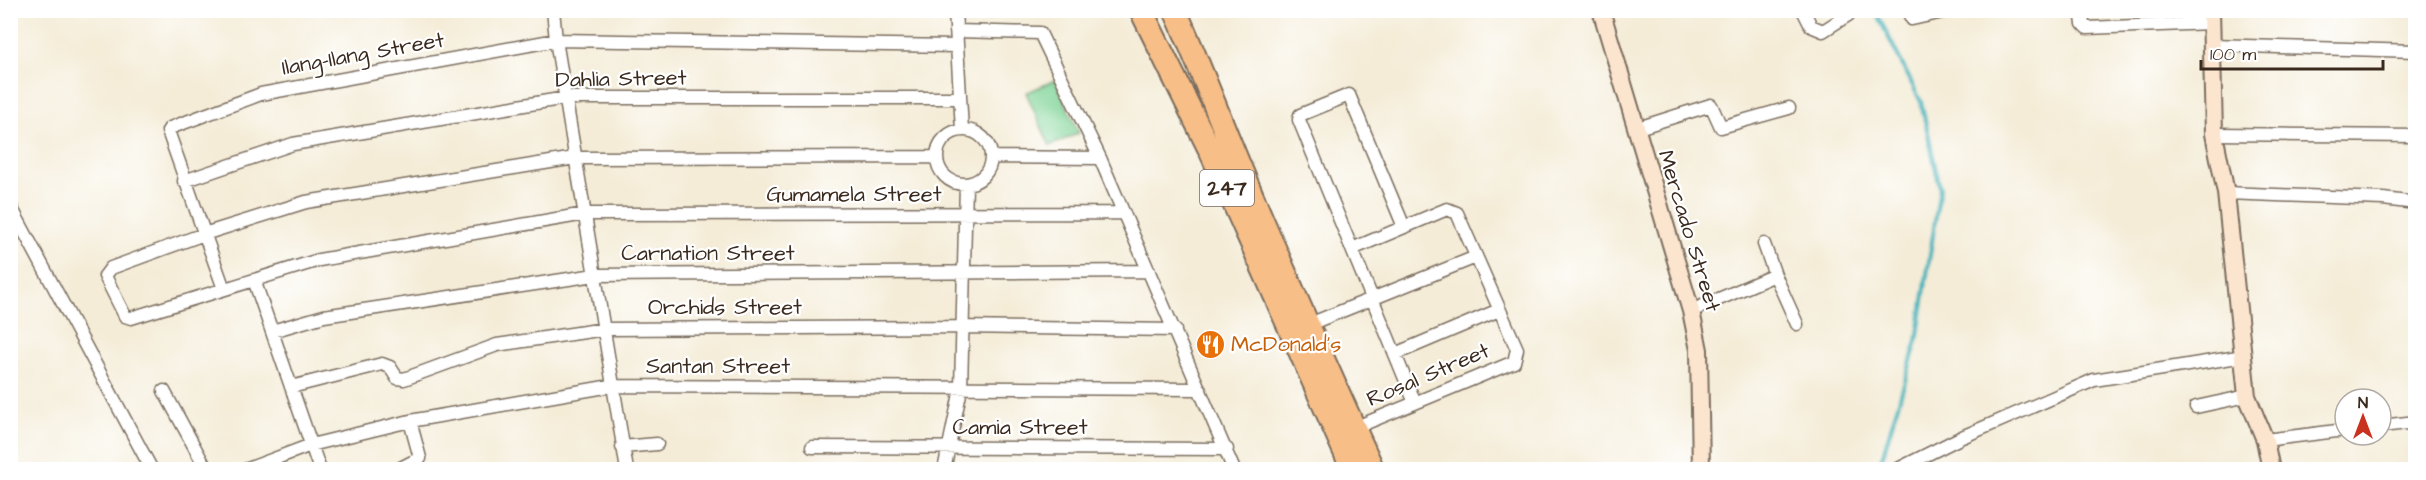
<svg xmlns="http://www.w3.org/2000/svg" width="2426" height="480" viewBox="0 0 2426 480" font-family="'Architects Daughter',sans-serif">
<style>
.green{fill:#80d497;stroke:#5e7f5a;stroke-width:1.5}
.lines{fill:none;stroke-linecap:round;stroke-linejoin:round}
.stream{stroke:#42b2bb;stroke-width:4}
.street-casing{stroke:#7c6e5f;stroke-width:15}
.secondary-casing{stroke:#7c6e5f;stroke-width:20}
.highway-casing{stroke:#7c6e5f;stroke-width:26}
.street{stroke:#fff;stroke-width:12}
.secondary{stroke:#fce5cf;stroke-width:16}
.highway{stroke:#f7be87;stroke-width:22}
.labels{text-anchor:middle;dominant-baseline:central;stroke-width:4.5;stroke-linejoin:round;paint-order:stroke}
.shield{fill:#fff;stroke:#766a62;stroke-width:1.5}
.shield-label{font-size:21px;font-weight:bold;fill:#3b2a1e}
.street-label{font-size:22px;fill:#3b2a1e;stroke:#fff}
.food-label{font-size:22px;fill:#c56008;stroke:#fff;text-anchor:start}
</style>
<rect width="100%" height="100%" fill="#fff"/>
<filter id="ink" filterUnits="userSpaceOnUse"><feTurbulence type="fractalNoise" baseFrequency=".0167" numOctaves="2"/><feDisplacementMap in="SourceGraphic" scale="12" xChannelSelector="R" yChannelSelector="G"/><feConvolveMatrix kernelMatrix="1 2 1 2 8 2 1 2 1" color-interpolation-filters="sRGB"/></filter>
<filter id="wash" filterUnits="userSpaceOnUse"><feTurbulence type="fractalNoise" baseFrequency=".008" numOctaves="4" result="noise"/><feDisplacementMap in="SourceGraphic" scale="24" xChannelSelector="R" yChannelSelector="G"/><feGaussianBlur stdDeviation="1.35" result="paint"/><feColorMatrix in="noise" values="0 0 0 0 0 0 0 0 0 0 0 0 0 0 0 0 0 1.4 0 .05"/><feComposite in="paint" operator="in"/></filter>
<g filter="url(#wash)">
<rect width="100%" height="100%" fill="#f4ecd7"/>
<path class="green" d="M1055,80l24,53 -29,13 -24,-53z"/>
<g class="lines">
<path class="stream" d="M1875,10l46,92 19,86 -23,153 -36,120"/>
</g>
</g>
<g filter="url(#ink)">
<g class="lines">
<defs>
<path id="street" d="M553,10l3,30 71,430
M955,10l7,120
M1803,10l8,16 12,5 33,-21
M1907,10l5,9 40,-9
M2081,10l2,14 4,4 124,-5
M956,31l84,2 60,125 134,312
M2212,45l204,6
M1635,129l76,-24 10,22 68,-19
M937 157a27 27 0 1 1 54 0a27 27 0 1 1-54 0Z
M2214,134l202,2
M937,157l-362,1 -269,44 -102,32 -93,34 -6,8 20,40 6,2 188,-58 266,-46 539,-1
M991,157l109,1
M184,181l109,-37 273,-46h394
M2226,193l157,6 33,4
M10,205l142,265
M1404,227l-55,-132 -49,20 -1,5 116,283
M1352,249l95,-40 10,4 60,136 -3,13 -160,66
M1775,275l22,49
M254,280l66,190
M224,289l-56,-158 2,-3 91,-34 295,-54 400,6
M1691,311l84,-36 -11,-31
M1307,325l169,-68
M272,331l52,-15 271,-41 554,-4
M1395,354l104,-44
M291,387l91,-23 8,3 7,11 7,1 93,-34 108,-16 356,-2 214,3
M164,391l43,79
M2196,407l51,-11
M2381,426l35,-4
M2265,440l80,-10
M622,447l35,-3
M812,447l415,2
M245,470l66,-25 99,-24 201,-35 589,3
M397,470l23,-12 -10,-37
M944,470l17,-81 5,-205
M1896,470l66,-33 132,-57 150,-24"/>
<path id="secondary" d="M1601,10l90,301 8,39 2,120
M2211,10l3,124 12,59 21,203 18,44 6,30"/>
<path id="highway" d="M1141,10l70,142 142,318
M1175,10c27,60 49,121 75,181 39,94 81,186 123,279"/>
</defs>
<use href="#street" class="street-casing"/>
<use href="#secondary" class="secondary-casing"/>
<use href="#highway" class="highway-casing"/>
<use href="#street" class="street"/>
<use href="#secondary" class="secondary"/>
<use href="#highway" class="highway"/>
</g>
</g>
<defs>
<symbol id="restaurant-disc" viewBox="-11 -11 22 22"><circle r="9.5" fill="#e8710a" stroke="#fff"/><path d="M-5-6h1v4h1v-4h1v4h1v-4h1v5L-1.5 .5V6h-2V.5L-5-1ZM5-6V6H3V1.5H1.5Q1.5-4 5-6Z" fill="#fff"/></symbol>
</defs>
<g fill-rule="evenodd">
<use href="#restaurant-disc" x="1194" y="328" width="33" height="33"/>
</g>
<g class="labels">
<rect class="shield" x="1200" y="170" width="54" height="36" rx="4.5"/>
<g class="shield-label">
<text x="1227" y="188">247</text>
</g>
<g class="street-label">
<text transform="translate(363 54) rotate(-10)">Ilang-Ilang Street</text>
<text transform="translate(621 79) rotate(-1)">Dahlia Street</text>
<text x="854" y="194">Gumamela Street</text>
<text transform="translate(1689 231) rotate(73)">Mercado Street</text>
<text x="708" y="253">Carnation Street</text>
<text x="725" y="307">Orchids Street</text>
<text x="718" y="366">Santan Street</text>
<text transform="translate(1428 375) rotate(-23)">Rosal Street</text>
<text x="1020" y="427">Camia Street</text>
</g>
<g class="food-label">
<text x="1231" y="344">McDonald's</text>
</g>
</g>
<rect width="2426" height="480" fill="none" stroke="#fff" stroke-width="36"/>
<g transform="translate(2363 417)"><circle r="28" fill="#ffffff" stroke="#b1aaa5" stroke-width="1.5"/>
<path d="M0-4.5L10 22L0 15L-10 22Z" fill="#c8321e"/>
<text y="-9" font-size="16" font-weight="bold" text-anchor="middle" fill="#3b2a1e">N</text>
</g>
<path d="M2201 60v9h182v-9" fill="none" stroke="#3b2a1e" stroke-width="3"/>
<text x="2210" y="60" font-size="18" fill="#3b2a1e" stroke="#ffffff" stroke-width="4.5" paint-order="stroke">100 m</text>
</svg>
